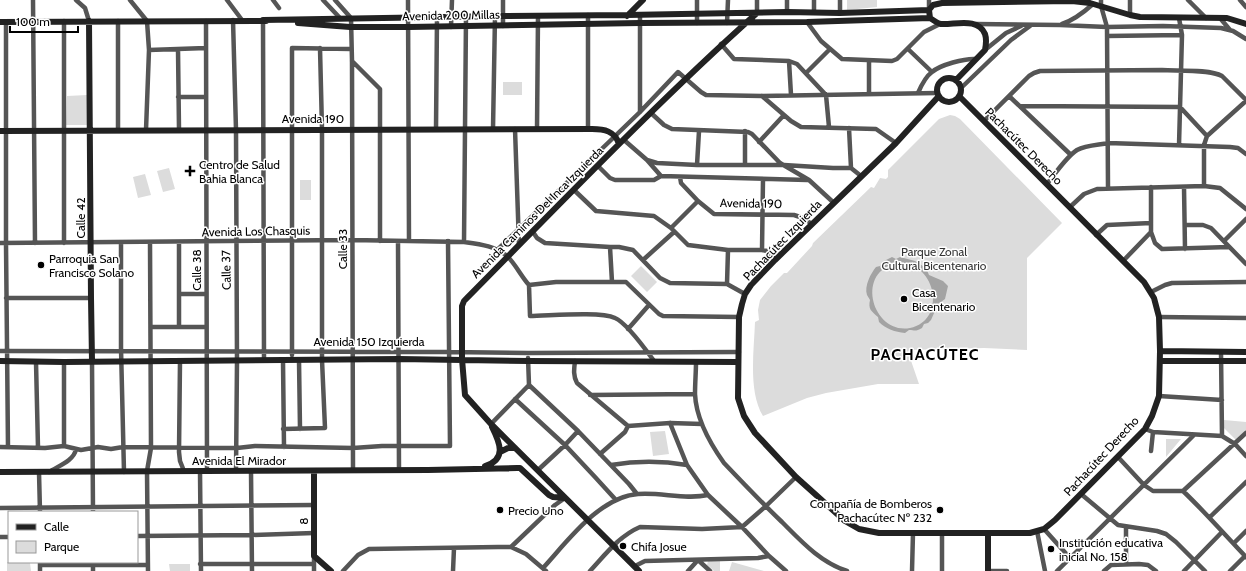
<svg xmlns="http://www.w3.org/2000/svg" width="1246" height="571" viewBox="0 0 1246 571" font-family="Cabin,sans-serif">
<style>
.green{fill:#dcdcdc}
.water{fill:#a3a3a3;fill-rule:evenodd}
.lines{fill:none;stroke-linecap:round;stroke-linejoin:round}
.street{stroke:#555;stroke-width:4.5}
.secondary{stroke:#222;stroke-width:6}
.poi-dot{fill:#000;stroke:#fff;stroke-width:1.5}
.labels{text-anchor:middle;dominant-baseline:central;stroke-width:3;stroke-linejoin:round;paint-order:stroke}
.street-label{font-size:12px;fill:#000;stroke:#fff}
.poi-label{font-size:12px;fill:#000;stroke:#fff;text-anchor:start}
.park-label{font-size:12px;fill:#333;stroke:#fff}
.district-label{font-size:16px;font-weight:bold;letter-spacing:1px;fill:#000;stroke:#fff}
</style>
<rect width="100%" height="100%" fill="#fff"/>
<path class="green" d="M847,0h30v7l-30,3z
M503,82h19v13h-19z
M87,95v30h-21l1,-29z
M950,115l5,1 5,3 102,104 -35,35v92l-43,-2 -75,2 -1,2 11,32h-41l-52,9 -19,5 -44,18c-15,-25 -9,-65 -8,-94l4,-2 -1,-10 2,-10 11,-14 13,-13h3l25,-27 1,-3 58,-56 3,1 6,-10 6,1 2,-2v-7l51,-51z
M169,168l6,21 -12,3 -6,-21z
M145,174l6,21 -13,3 -5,-21z
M300,180h11v20h-11z
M641,266l16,16 -10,10 -16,-16z
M1224,420l22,2v9l-10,9 -12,-12z
M665,431l4,23 -16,2 -3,-24z
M1166,439h15l-15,18z
M708,561h12v10h-6l-7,-6z
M7,562l23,1 1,8h-24z
M732,562l32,9h-35z
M169,564h21v7h-20z"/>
<path class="water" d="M892,257l4,2 4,-2 15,4 11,7 3,7 14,6 5,5 -3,13 -7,5 -7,16 -3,3 -4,1 -2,4c-7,4 -7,2 -13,2l-4,3c-10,-1 -19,-4 -26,-11l-1,-5c-7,-6 -10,-8 -8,-17 -1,-2 -2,-3 -3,-5 -3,-9 4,-22 9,-28l4,-1 2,-4zM897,263c39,-3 51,57 13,65 -37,7 -56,-56 -13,-65z"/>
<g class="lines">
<path class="street" d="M33,0l2,243
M76,0l9,8 4,13
M130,0l17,21 2,29 -3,80
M227,0l15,20
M273,0l6,8
M323,0l17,18
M335,0l16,18 1,43 1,409
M408,0l1,241
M503,0v26
M697,0v23
M787,0v12
M814,0v12
M840,0v13
M929,0v10
M1101,0v6l6,21 1,161
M1188,0l18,18
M1240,0l6,7
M757,13v-13
M640,15v97
M1130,15v-15
M1220,18l10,12
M233,20l3,110 1,231 -1,110
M263,20l1,340
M206,21l1,450
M6,22v222l2,203
M807,22l14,19 21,18 50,2 5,-2 27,-27 16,-8
M727,23l1,-23
M976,24l84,1 47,2 56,-1 58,2 12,3 13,8
M1062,24c12,-4 21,-11 31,-20
M451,27l1,-27
M1107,36l75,-1
M721,44l13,15 55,2 8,3 29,31 3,32
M178,49l1,81
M908,49l24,23
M149,50l57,-2
M985,50l21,-17 15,-7
M352,61l28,28v152
M789,61l2,34
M806,73l24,-24
M961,88l50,-48 19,-14
M869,93v-32
M918,93c3,-7 7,-16 14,-21 8,-7 33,-14 44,-13
M762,96l29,25 10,6 75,2 20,14
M1009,96l62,59
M178,97h28
M1020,106l160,1 27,29
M651,113l13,12 8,4 76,3 4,2 28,29 29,17 25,23
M984,121l45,-45 5,-3 6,-2c41,0 81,-1 122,-1 15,1 48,-1 60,6l24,24
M849,128l2,40 10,8
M436,129l1,-112
M493,129l2,-113
M515,129l4,116
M537,129l1,-113
M588,129v-114
M118,130v-109
M624,140l23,20 14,16 146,4
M759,142l25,-27
M1179,145l3,-110 -3,-17
M647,160l10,3 40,2h87l49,3h18
M697,165l2,-34
M745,165v-34
M598,166l12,12 5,2h39l7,-4
M680,177l1,6 17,18 16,13 80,1 9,3 9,6
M1047,184c8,-10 19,-27 30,-34 9,-5 21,-5 31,-7l122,4 8,1 8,6
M1204,186v-41l3,-9 39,-35
M1151,187v45l4,11 7,6 67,-2
M1184,187l1,62
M574,190l22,21 58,5 17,12 17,17 40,5h34l5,1 8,9
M1070,207l14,-13 13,-5 107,-3 16,2 26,21
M1185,225h18l8,3 35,36
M671,228l27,-27
M533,232l4,6 8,5 65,4h9l14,3 27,28 10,5 57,1 18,10
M1096,235l11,-10 44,-2
M398,241l1,229
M1224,241l22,-22
M464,242l2,-226
M0,243l352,-3 112,2c15,2 33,4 44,15 8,8 13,19 21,28l27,-3h70l33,32 4,2 76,1
M64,243v-222
M121,243v105l3,124
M610,247l2,35
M497,250l143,-138 38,-40 23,20 5,3 56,1 175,-3
M762,250l1,-71
M643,260l31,-28
M1124,260l27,-28
M727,284l1,-34
M529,285l1,31c18,0 70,-5 85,2 12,5 31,32 39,43
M1151,292l14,-7 7,-2 74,-1
M179,294h27
M6,298h85
M1159,317l87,1
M151,327h55
M179,327v-85
M628,329l21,-24
M0,351l449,1 79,1 211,-1
M1221,352l1,84
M292,355v-307l59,1
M528,358l1,27 49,46 51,53 8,10
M299,360l1,69
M92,361l1,151
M180,361l-1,91 1,9 4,10
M283,361l1,86
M575,361c-1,8 -2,15 2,22l51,43 42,-3 32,1
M36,362l2,86
M64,362v84
M696,362c0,10 -1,21 -1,32 1,25 14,48 29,69 19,20 38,40 58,59 20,20 38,40 65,49
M590,395l105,-1
M1159,396l63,4
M515,399l50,46 30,32 21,23
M670,423l17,42 21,30 34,32 27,29 17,15
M491,424l38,-39
M283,429l42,-1 -3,-68v-231l-2,-81
M1145,429l8,3 69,4 13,8 11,12
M0,447l45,1 19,-2 17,4 17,-3 13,2 12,-2 114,1 18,-2 98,2 29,-2h68l-2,-205
M1151,451l2,-19
M600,454l25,-22 3,-6
M1118,457l26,28 9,6h30c22,21 42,44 63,66
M611,465c24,-4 52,-4 76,0
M538,470l27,-25 13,-14
M200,471l1,100
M251,471l1,100
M39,472l1,40
M49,472c9,-6 25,-11 27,-23
M1183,491l63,-58
M1081,494l37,31 39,6 9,3 10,8 29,29
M0,508l314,-3
M1210,517l36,-35
M1044,529l26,29
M1037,531l8,40
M942,533v38
M137,536l115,-1 62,-2
M0,537h9
M1234,543l12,-12
M511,547l44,-42 10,-7
M314,556v15
M93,562v9
M200,564h114
M1126,564v-36
M40,565h108
M635,567l2,-2 8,-4 113,-3 11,-2
M543,568c24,-26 56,-71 95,-74 23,-2 47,6 70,1
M40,571v-9
M148,571l-1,-100 4,-23 -1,-206
M343,571l15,-16 11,-6 129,-2h13l15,7 20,17
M453,571l1,-23
M590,571c15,-16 29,-35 50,-44l62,2 40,-2 24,-21 30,-29
M688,571l10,-11 12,11
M912,571l1,-38
M988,571h19
M1057,571l137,-136
M1104,571l7,-6 28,-1 9,1 8,6
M1184,571l38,-39
M1230,571l15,-15"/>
<path class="secondary" d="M627,16l16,-16
M930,18c3,2 7,5 11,6 14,1 37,-7 44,10 2,6 1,11 0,16l-29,30
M263,20l240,-4 124,-1 160,-3 53,1 89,-3 4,-5 9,-2 130,-2 18,2 40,12 10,2 87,1 19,6
M89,21l2,277 1,63
M0,22l266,-1
M298,23l52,4h59l231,-4 167,-1 123,-4 -1,-8
M937 90a12 12 0 1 1 24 0a12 12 0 1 1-24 0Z
M938,97l-42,46 -121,117 -24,25 -6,9 -3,10 -3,13 -1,81 6,18 11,17 41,44 49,44 14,8 20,4h151l14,-4 11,-9 90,-91 7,-13 7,-20 1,-45 -1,-34 -5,-19 -10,-16 -184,-185
M0,131l592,-2c12,0 23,2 27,15
M1160,351l86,1
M0,361l64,1 335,-3 129,2 210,1
M1160,361h86
M500,452l8,-4h7
M485,466c22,-7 15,-23 7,-39
M314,471v85l17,15
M0,472l428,-2 89,-2h3l29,27 4,2 12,1
M639,571l-148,-147 -26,-29 -3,-36v-53l2,-5c96,-97 191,-197 293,-288
M988,571v-37"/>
</g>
<g class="poi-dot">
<path d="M188 165h4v4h4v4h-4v4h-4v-4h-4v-4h4z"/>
<circle cx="41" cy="265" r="4"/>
<circle cx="904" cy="299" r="4"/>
<circle cx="500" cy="510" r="4"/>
<circle cx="940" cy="510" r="4"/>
<circle cx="623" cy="546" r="4"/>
<circle cx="1051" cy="549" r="4"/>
</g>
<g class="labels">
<g class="street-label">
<text transform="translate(451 15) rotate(-1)">Avenida 200 Millas</text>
<text x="313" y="118">Avenida 190</text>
<text transform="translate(1024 146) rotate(45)">Pachacútec Derecho</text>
<text transform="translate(751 203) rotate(1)">Avenida 190</text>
<text transform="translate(537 212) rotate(-45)">Avenida Caminos Del Inca Izquierda</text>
<text transform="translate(80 218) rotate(-90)">Calle 42</text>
<text transform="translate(256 231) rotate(-1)">Avenida Los Chasquis</text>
<text transform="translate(782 240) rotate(-46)">Pachacútec Izquierda</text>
<text transform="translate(342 249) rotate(-90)">Calle 33</text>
<text transform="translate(196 270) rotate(-90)">Calle 38</text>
<text transform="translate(226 270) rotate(-91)">Calle 37</text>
<text x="369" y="341">Avenida 150 Izquierda</text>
<text transform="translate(1101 456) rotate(-47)">Pachacútec Derecho</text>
<text x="239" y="460">Avenida El Mirador</text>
<text transform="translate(303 521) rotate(-90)">8</text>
</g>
<g class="poi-label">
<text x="199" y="164">Centro de Salud<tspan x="199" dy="14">Bahia Blanca</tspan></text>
<text x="49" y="258">Parroquia San<tspan x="49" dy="14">Francisco Solano</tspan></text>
<text x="912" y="292">Casa<tspan x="912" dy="14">Bicentenario</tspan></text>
<text x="932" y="503" text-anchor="end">Compañía de Bomberos<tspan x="932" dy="14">Pachacútec Nº 232</tspan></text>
<text x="508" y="510">Precio Uno</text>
<text x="1059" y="542">Institución educativa<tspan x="1059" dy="14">inicial No. 158</tspan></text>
<text x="631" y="546">Chifa Josue</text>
</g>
<g class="park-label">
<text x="934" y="251">Parque Zonal<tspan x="934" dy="14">Cultural Bicentenario</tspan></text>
</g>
<g class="district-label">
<text x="925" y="354">PACHACÚTEC</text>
</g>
</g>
<rect x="8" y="511" width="130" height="52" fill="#ffffff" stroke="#999999"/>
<rect x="16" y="524" width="20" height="6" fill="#222222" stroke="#999999"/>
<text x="44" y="531" font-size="12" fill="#000000">Calle</text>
<rect x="16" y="541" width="20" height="12" fill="#dcdcdc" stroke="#999999"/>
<text x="44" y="551" font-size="12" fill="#000000">Parque</text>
<path d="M10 26v6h68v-6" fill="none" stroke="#000000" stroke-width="2"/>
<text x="16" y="26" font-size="12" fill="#000000" stroke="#ffffff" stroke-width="3" paint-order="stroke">100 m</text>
</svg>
